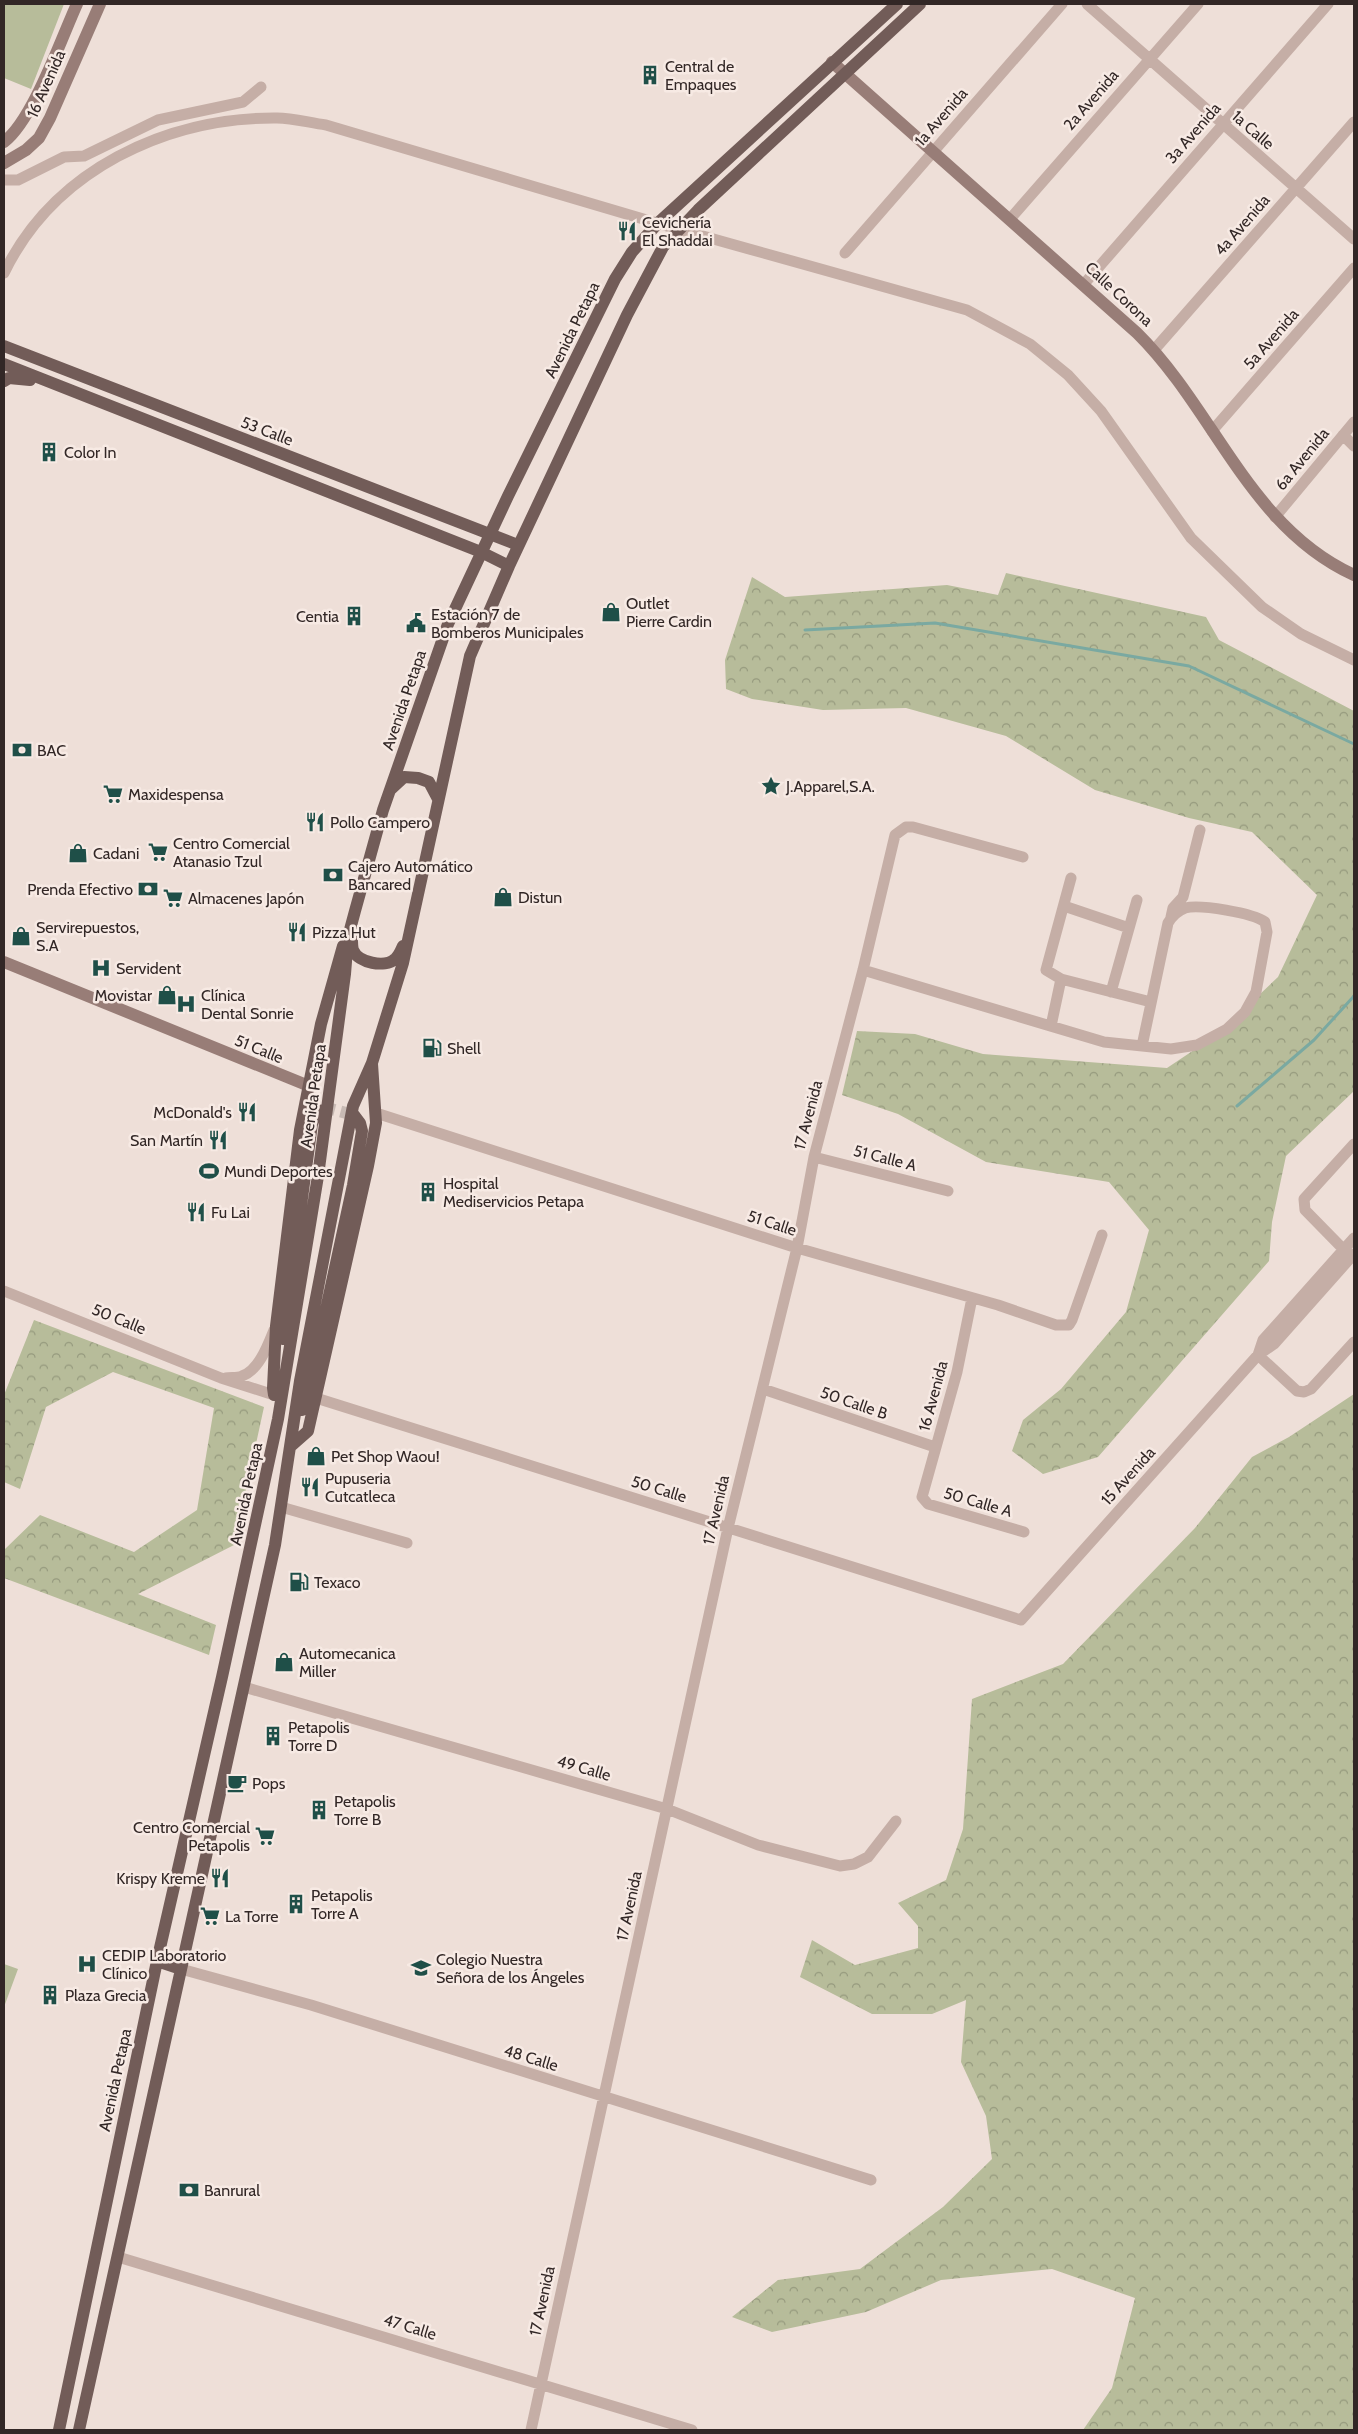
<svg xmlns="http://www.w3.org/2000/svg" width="1358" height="2434" viewBox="0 0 1358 2434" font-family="Cabin,sans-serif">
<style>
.grass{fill:#b7bc9a}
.forest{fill:url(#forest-crowns)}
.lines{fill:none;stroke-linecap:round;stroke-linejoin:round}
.stream{stroke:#7aa9a1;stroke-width:3}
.primary-tunnel{stroke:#c8bab4;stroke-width:12;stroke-dasharray:12 6;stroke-linecap:butt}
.street{stroke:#c5aea6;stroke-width:11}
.secondary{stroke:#987d77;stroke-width:12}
.primary{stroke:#725c58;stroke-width:12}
.labels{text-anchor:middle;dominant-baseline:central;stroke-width:5;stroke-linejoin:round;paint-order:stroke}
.poi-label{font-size:16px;fill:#322726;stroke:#f7eae4;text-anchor:start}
.street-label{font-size:16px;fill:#322726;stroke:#f7eae4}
</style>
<defs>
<pattern id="forest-crowns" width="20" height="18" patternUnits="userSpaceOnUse" patternTransform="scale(1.25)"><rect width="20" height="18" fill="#b7bc9a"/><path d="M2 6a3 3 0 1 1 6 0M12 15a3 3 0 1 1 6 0" fill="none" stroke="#95997d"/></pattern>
</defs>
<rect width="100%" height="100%" fill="#eedfd8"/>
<path class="grass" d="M4,4h60l-33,85 -27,-11z
M4,1964l14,5 -14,38z"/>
<path class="forest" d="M1006,573l200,44 13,23 135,71v380l-68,65 -14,66 -3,39 -171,196 -55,17 -31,-23 11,-31 38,-31 65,-77 23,-82 -40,-48 -123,-20 -88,-48 -56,-19 15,-64 58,3 68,20 184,14 51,-34 60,-57 39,-82 -65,-63 -63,-14 -94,-28 -89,-54 -100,-28 -83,2 -71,-11 -26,-10 -1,-29 27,-83 33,20 162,-12 51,10z
M34,1320l230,87 -30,138 -96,49 78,31 -7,30 -205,-77v-28l36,-35 94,37 63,-42 17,-102 -101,-36 -67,35 -26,82 -16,-7v-87z
M1354,1394v1036h-271l29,-42 23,-90 -83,-29 -111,11 -75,32 -94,20 -40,-15 46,-37 82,-11 83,-62 49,-48 -6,-43 -25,-54 5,-62 -34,14h-60l-72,-37 12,-37 43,25 63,-17v-22l-20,-23 48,-23 17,-51 9,-130 91,-35 132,-136 57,-71 37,-20z"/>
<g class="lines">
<path class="stream" d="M805,630l130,-7 254,43 165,78
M1237,1106l77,-66 40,-44"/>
<path class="primary-tunnel" d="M323,1110l8,-1 23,6"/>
<path class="street" d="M1087,4l267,235
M4,180h14l46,-23 20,-1 74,-36 85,-18 18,-15
M1010,219l188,-215
M845,253l217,-249
M4,273c50,-103 162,-156 273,-155 16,0 33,5 49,7l341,101 300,84 63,34 38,31 33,36 90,127 71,69 39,27 53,26
M1084,284l244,-280
M1154,350l200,-228
M1212,431l142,-163
M1343,435l11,11
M1275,517l79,-95
M1071,878l-25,92 15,9 90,23
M1064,906l65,22
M1171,917l2,-9 10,-11 17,-67
M863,970l241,72 67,7 26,-4 30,-16 18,-17 11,-20 11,-60 -2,-10c-12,-9 -65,-18 -80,-14 -8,3 -13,8 -17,15l-26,123
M1111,992l26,-92
M1051,1026l10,-47
M376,1113l421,135 201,57 58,20h13l3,-5 30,-85
M814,1157l134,34
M1351,1257l-46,-47 -1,-11 50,-55
M4,1291l217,87 53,17
M972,1298l-15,74 -35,125 6,7 96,28
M1258,1355l5,-15 91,-102
M1258,1355l39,36 7,1 7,-3 43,-47
M226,1378c5,-1 11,0 16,-2 17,-6 26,-31 32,-46
M763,1389l172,58
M316,1398l705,222 237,-265 16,-11 80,-90
M281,1507l126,36
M244,1687l423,122 91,36 82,21 14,-2 14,-7 28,-36
M181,1969l130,36 560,175
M118,2257l574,173
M531,2430l197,-902 69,-280 17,-91 49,-187 32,-135 11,-8h7l110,30"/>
<path class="secondary" d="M832,62l305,271c78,77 112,194 217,242
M4,142c29,-22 57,-103 73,-138
M4,163l22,-13 13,-12 11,-20 50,-114
M4,962l305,124"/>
<path class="primary" d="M4,346l514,199
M4,364l477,188 28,14
M4,381l5,-3 21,2
M391,789l13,-12 14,1 11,4 9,17
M352,938c0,4 0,9 1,12 5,13 32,18 42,9 4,-3 6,-9 8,-13
M283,1339l29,-215 2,-5 9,-9
M274,1395l-1,-7 3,-62 24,-196 21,-106 22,-78
M302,1410l8,-27 43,-198 9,-54 -2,-8 -6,-8
M291,1446l17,-15 60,-265 8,-43 -4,-59
M157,1961l24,8
M59,2430l98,-469 65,-284 56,-258 40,-243 27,-202 3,-37 7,-26 28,-101 65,-186 60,-128 107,-217 17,-27 26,-29 239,-219
M79,2430l196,-885 25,-164 53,-275 19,-43 31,-100 67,-307 39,-90 118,-251 36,-68 35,-37 222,-206"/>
</g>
<defs>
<symbol id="building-bare" viewBox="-9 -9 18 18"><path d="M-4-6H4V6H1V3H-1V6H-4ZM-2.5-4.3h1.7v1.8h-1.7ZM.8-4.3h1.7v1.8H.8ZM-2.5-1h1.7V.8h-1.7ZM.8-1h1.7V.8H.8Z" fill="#1f4f48" stroke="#f7eae4" stroke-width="2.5" paint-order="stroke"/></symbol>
<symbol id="restaurant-bare" viewBox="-9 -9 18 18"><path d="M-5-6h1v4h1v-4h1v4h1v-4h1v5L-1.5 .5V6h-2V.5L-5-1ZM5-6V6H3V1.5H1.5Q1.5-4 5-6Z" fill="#1f4f48" stroke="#f7eae4" stroke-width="2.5" paint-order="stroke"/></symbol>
<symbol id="shop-bare" viewBox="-9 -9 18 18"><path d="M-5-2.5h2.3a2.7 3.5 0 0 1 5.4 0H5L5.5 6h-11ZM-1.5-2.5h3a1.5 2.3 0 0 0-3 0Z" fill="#1f4f48" stroke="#f7eae4" stroke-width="2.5" paint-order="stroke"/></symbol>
<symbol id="civic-bare" viewBox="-9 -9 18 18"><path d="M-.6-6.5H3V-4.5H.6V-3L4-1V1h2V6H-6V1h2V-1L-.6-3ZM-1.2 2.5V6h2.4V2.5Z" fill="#1f4f48" stroke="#f7eae4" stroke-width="2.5" paint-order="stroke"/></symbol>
<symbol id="bank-bare" viewBox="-9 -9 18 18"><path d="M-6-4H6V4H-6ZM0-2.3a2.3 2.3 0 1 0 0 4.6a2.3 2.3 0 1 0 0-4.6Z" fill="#1f4f48" stroke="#f7eae4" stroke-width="2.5" paint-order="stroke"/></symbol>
<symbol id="sight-bare" viewBox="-9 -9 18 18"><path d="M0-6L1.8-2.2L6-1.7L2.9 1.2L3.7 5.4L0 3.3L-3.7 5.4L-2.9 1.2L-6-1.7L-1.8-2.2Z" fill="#1f4f48" stroke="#f7eae4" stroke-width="2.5" paint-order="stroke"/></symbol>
<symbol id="supermarket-bare" viewBox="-9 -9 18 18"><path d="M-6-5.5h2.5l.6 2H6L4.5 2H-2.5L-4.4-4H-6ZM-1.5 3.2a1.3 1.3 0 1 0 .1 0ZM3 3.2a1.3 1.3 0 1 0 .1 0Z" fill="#1f4f48" stroke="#f7eae4" stroke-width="2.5" paint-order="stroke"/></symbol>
<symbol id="hospital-bare" viewBox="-9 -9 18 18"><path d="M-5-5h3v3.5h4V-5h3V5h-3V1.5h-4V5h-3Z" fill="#1f4f48" stroke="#f7eae4" stroke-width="2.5" paint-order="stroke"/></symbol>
<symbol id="fuel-bare" viewBox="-9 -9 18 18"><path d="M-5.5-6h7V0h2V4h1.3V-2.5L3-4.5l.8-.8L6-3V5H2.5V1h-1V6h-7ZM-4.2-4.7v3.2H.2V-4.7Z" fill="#1f4f48" stroke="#f7eae4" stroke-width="2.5" paint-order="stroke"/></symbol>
<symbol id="stadium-bare" viewBox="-9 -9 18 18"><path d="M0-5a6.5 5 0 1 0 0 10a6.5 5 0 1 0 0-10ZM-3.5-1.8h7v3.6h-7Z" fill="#1f4f48" stroke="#f7eae4" stroke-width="2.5" paint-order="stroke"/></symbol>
<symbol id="cafe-bare" viewBox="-9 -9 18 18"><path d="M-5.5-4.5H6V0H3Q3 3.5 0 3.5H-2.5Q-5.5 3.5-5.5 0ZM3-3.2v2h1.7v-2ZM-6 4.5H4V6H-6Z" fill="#1f4f48" stroke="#f7eae4" stroke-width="2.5" paint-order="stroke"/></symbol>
<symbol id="school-bare" viewBox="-9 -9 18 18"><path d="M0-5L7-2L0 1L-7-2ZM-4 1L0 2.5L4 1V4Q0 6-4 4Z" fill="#1f4f48" stroke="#f7eae4" stroke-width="2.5" paint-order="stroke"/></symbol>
</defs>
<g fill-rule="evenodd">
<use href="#building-bare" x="636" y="61" width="28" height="28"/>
<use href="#restaurant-bare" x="613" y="217" width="28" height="28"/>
<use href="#building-bare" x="35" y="438" width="28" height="28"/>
<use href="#shop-bare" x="597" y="598" width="28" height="28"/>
<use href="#building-bare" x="340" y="602" width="28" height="28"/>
<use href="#civic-bare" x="402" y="609" width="28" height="28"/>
<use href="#bank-bare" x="8" y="736" width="28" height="28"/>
<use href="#sight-bare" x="757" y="772" width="28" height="28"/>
<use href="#supermarket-bare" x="99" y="780" width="28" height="28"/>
<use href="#restaurant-bare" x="301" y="808" width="28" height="28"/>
<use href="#supermarket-bare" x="144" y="838" width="28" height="28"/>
<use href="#shop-bare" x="64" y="839" width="28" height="28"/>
<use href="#bank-bare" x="319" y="861" width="28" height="28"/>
<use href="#bank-bare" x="134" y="875" width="28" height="28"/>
<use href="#shop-bare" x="489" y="883" width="28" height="28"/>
<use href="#supermarket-bare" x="159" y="884" width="28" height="28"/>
<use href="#restaurant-bare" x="283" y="918" width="28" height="28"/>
<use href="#shop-bare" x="7" y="922" width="28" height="28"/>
<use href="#hospital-bare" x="87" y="954" width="28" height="28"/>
<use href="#shop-bare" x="153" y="981" width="28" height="28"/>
<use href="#hospital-bare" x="172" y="990" width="28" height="28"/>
<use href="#fuel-bare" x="418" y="1034" width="28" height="28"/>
<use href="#restaurant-bare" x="233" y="1098" width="28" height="28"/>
<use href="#restaurant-bare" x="204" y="1126" width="28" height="28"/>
<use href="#stadium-bare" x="195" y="1157" width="28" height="28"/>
<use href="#building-bare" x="414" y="1178" width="28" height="28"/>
<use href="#restaurant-bare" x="182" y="1198" width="28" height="28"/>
<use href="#shop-bare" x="302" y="1442" width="28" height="28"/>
<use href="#restaurant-bare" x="296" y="1473" width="28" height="28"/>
<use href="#fuel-bare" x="285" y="1568" width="28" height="28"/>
<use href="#shop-bare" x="270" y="1648" width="28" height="28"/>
<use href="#building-bare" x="259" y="1722" width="28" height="28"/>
<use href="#cafe-bare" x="223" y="1769" width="28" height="28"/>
<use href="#building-bare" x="305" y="1796" width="28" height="28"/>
<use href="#supermarket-bare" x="251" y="1822" width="28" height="28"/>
<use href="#restaurant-bare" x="206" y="1864" width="28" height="28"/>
<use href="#building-bare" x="282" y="1890" width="28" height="28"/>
<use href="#supermarket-bare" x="196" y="1902" width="28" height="28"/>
<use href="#hospital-bare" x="73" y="1950" width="28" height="28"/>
<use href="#school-bare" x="407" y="1954" width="28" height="28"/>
<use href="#building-bare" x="36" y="1981" width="28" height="28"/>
<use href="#bank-bare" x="175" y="2176" width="28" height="28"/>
</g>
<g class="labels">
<g class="poi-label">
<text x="665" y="66">Central de<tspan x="665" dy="18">Empaques</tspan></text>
<text x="642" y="222">Cevichería<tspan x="642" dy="18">El Shaddai</tspan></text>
<text x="64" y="452">Color In</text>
<text x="626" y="603">Outlet<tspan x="626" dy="18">Pierre Cardin</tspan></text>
<text x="431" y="614">Estación 7 de<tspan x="431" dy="18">Bomberos Municipales</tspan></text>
<text x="339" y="616" text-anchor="end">Centia</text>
<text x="37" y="750">BAC</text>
<text x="786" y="786">J.Apparel,S.A.</text>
<text x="128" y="794">Maxidespensa</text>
<text x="330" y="822">Pollo Campero</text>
<text x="173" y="843">Centro Comercial<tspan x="173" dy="18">Atanasio Tzul</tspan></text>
<text x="93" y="853">Cadani</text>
<text x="348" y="866">Cajero Automático<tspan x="348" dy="18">Bancared</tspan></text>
<text x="133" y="889" text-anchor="end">Prenda Efectivo</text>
<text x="518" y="897">Distun</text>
<text x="188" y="898">Almacenes Japón</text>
<text x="36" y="927">Servirepuestos,<tspan x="36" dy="18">S.A</tspan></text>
<text x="312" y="932">Pizza Hut</text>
<text x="116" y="968">Servident</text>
<text x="152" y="995" text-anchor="end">Movistar</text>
<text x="201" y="995">Clínica<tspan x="201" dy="18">Dental Sonrie</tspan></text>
<text x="447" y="1048">Shell</text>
<text x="232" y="1112" text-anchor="end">McDonald's</text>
<text x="203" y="1140" text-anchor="end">San Martín</text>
<text x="224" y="1171">Mundi Deportes</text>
<text x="443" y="1183">Hospital<tspan x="443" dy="18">Mediservicios Petapa</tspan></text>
<text x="211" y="1212">Fu Lai</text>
<text x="331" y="1456">Pet Shop Waou!</text>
<text x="325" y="1478">Pupuseria<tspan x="325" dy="18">Cutcatleca</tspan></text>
<text x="314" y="1582">Texaco</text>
<text x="299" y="1653">Automecanica<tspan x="299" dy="18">Miller</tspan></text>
<text x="288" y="1727">Petapolis<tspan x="288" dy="18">Torre D</tspan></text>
<text x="252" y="1783">Pops</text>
<text x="334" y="1801">Petapolis<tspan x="334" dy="18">Torre B</tspan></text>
<text x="250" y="1827" text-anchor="end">Centro Comercial<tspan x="250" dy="18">Petapolis</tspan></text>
<text x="205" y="1878" text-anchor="end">Krispy Kreme</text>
<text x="311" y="1895">Petapolis<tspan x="311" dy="18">Torre A</tspan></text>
<text x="225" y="1916">La Torre</text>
<text x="102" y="1955">CEDIP Laboratorio<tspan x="102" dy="18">Clínico</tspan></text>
<text x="436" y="1959">Colegio Nuestra<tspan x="436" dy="18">Señora de los Ángeles</tspan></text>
<text x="65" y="1995">Plaza Grecia</text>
<text x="204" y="2190">Banrural</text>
</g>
<g class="street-label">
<text transform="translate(46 84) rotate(-66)">16 Avenida</text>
<text transform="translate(1091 100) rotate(-49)">2a Avenida</text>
<text transform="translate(941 117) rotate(-49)">1a Avenida</text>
<text transform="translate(1253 130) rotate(41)">1a Calle</text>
<text transform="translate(1193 133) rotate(-49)">3a Avenida</text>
<text transform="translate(1242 225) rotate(-49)">4a Avenida</text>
<text transform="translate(1119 294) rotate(43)">Calle Corona</text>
<text transform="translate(572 330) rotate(-64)">Avenida Petapa</text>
<text transform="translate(1271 339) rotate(-49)">5a Avenida</text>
<text transform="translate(267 431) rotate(21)">53 Calle</text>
<text transform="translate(1302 459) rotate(-51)">6a Avenida</text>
<text transform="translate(404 700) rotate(-71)">Avenida Petapa</text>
<text transform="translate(259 1049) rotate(22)">51 Calle</text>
<text transform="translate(313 1096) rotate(-82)">Avenida Petapa</text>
<text transform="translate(808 1115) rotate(-75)">17 Avenida</text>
<text transform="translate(885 1158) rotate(14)">51 Calle A</text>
<text transform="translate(772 1223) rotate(18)">51 Calle</text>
<text transform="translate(119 1319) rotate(22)">50 Calle</text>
<text transform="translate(933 1396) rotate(-75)">16 Avenida</text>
<text transform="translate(854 1403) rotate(19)">50 Calle B</text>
<text transform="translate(1128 1476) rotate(-48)">15 Avenida</text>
<text transform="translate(659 1489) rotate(17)">50 Calle</text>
<text transform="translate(246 1494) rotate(-78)">Avenida Petapa</text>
<text transform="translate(978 1502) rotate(16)">50 Calle A</text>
<text transform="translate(716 1510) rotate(-77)">17 Avenida</text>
<text transform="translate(584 1768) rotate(16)">49 Calle</text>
<text transform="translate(629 1906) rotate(-78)">17 Avenida</text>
<text transform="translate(531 2058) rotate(17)">48 Calle</text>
<text transform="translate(115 2080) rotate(-78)">Avenida Petapa</text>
<text transform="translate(542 2301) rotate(-78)">17 Avenida</text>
<text transform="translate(410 2327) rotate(17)">47 Calle</text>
</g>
</g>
<rect width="1358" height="2434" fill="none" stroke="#322726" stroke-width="10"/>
</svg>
